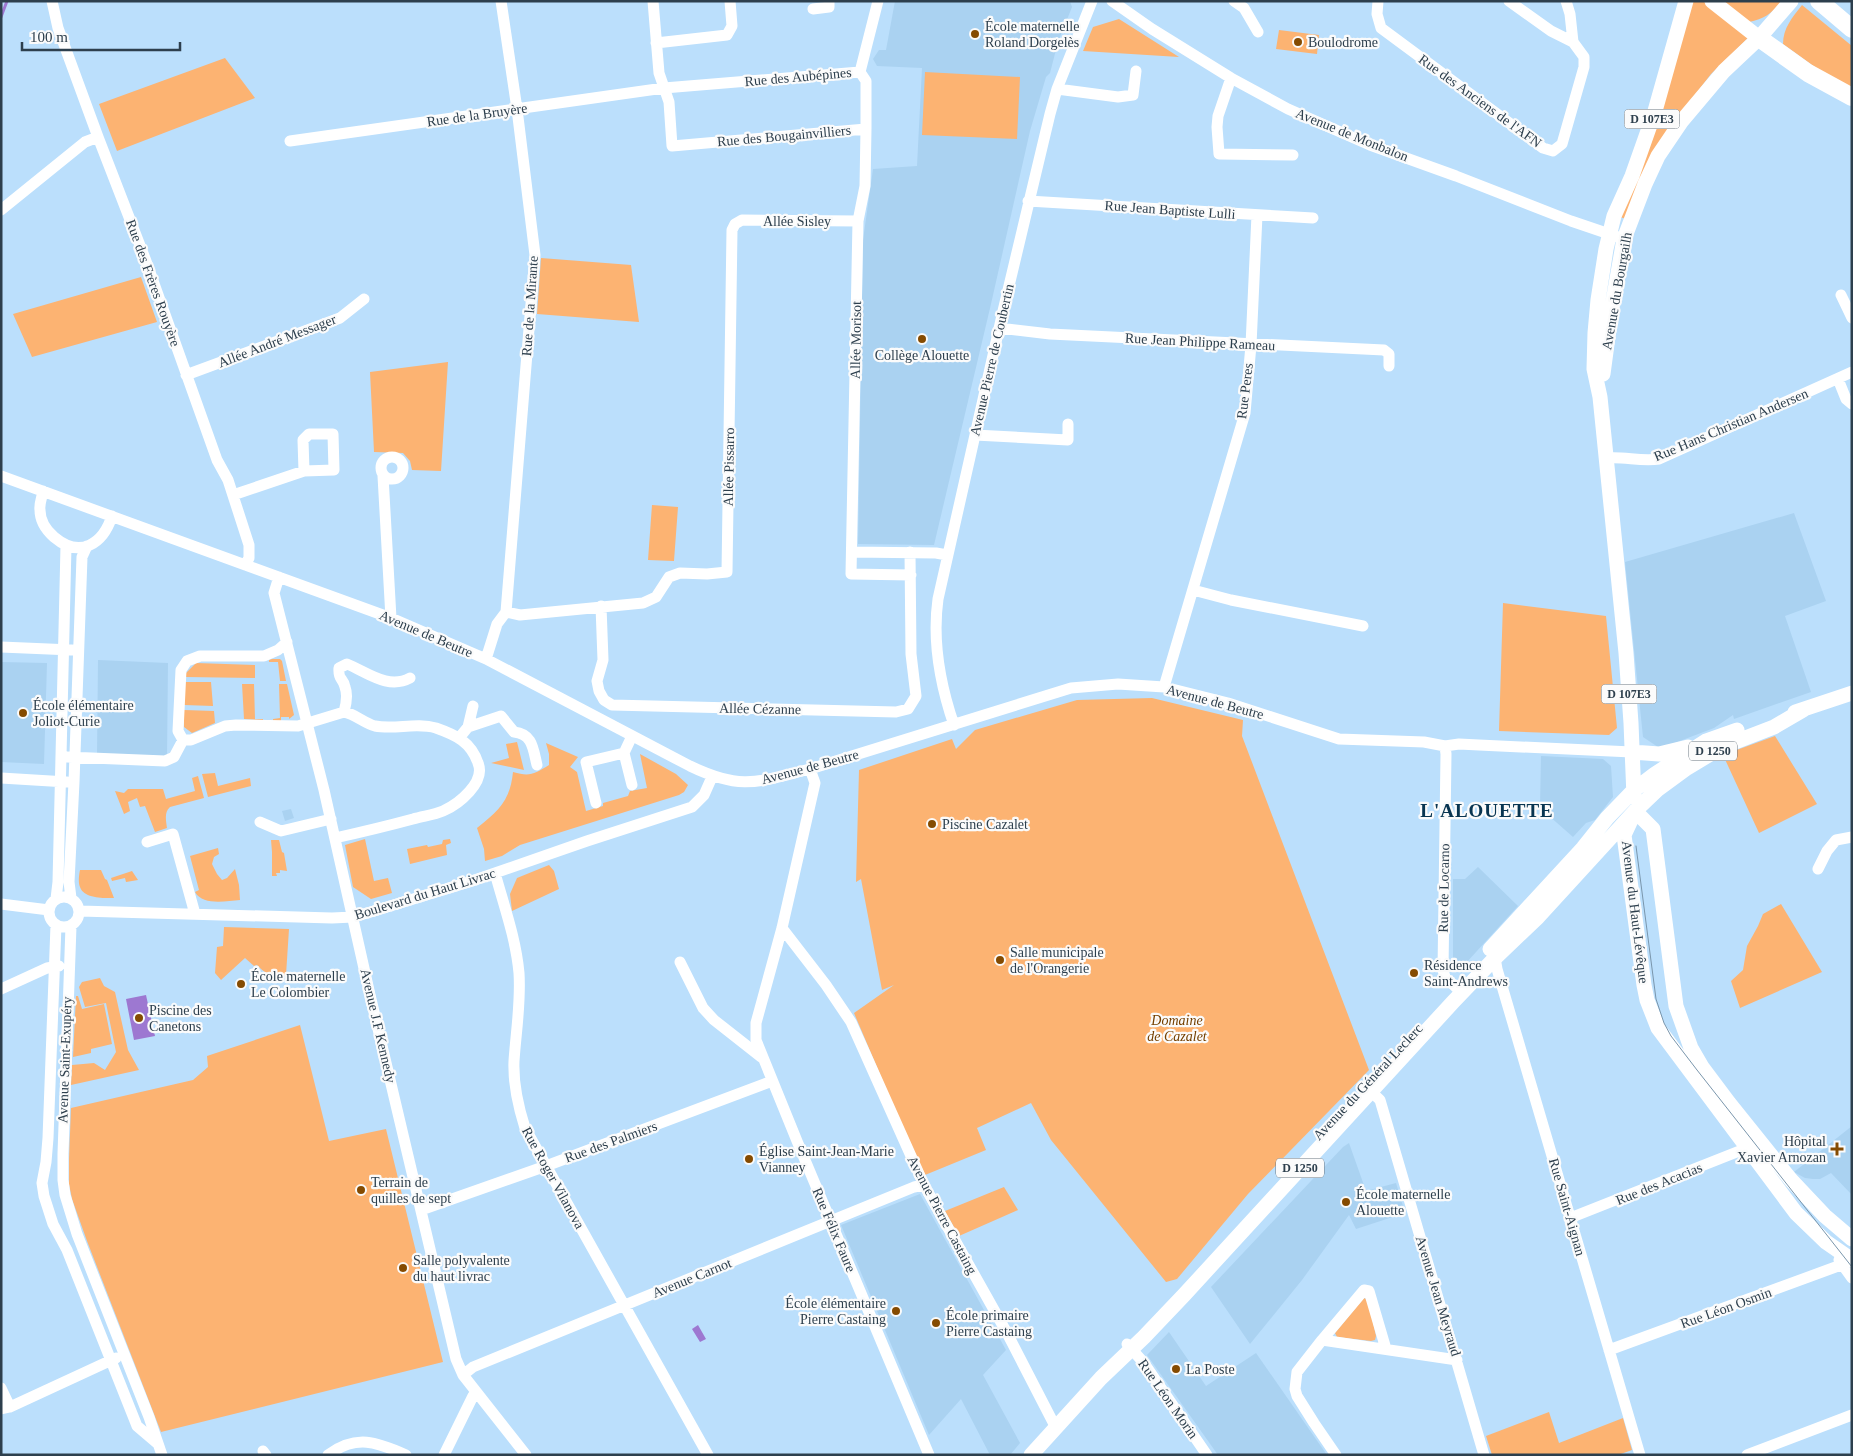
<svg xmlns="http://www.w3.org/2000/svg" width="1853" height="1456" viewBox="0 0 1853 1456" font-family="'Times New Roman',serif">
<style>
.built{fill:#aad2f1}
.green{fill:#fcb372}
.water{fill:#9d78d1}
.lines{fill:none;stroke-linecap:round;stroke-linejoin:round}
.stream{stroke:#9d78d1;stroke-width:3}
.minor{stroke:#fff;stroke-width:11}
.major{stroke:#fff;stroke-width:15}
.highway{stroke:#fff;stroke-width:18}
.tram{stroke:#7a96ac;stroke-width:1}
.poi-dot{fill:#854b01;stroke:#fbfbfb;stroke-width:2}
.labels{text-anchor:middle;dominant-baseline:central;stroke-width:4.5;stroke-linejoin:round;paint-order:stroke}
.shield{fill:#fbfbfb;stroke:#6b7781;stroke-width:1}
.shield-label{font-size:12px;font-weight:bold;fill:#2d3f4d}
.poi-label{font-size:14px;fill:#2d3f4d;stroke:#fbfbfb;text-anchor:start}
.street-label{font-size:14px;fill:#2d3f4d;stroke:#fbfbfb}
.park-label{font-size:14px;font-style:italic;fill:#744000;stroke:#fbfbfb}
.district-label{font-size:19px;font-weight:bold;letter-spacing:1px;fill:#083551;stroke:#fbfbfb}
</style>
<rect width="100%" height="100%" fill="#bbdffc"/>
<path class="built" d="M895,1h175l2,6 -14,35 -8,31 -4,4 -16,54 -39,173 -57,241 -76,-1 5,-304 10,-71 44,-3 5,-98 -45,-2 -4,-7 6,-9h7z
M1794,513l32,88 -41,15 26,76 -77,27 -1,-4 -19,13 -50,19h-6l-15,-10 -18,-175z
M98,660l70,3 -1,94 -70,-2z
M1,662l46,1 -3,101 -43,-2z
M1541,756l62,3 8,7 2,31 -18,23 -9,3 -13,14 -33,-29z
M291,809l3,9 -9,3 -3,-10z
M1478,867l40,39 -52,57 -13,-1v-83h12z
M1852,1126v69l-21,-22 -11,6h-7l-8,-1 -11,-6z
M1349,1143l17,48 30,-8 9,30 -49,16 -7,-14 -47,65 -52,64 -39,-57 132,-140z
M920,1194l86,156 -23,25 37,68 -10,12h-20l-29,-56 -32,36 -88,-210z
M1169,1332l37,54 50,-33 71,102h-109l-71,-100z"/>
<path class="green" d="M1691,1h12l45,37 -37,36 -23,30 -62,115 -6,-2z
M1722,1h60c-10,12 -17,18 -33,21z
M1802,5l50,41v44l-22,-12 -47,-34c0,-16 9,-26 19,-39z
M1119,19l60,38 -96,-6 10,-24z
M1279,30l40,5 -2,19 -41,-5z
M225,58l30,40 -138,53 -18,-47z
M925,72l95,5 -3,62 -95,-4z
M541,258l90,7 8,57 -102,-8z
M141,277l16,45 -125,35 -19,-43z
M448,362l-7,109 -29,-1 -2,-9 -7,-8 -29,-1 -4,-80z
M652,505l26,2 -4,54 -26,-1z
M1503,603l103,13 11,112 -8,7 -110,-4z
M272,659h8l2,2 4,20h-6l-2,-19h-9v-2z
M196,663l59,2v13l-70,-1 1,-4z
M185,682h26l2,24 -29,-1z
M242,684h12l1,35h8v1l-19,-1z
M279,684h8l7,31 -5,4v-2h-8v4h-8v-2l7,-1z
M1152,698l91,22 -1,16 127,334 -121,124 -71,85 -11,3 -115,-142 -20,-37 -54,25 9,22 -61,25 -34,-75 -37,-87 40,-28 -12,5 -21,-111 -5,3 3,-112 93,-31 4,10 19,-19 102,-30z
M184,710l30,1 1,12 -23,10 -8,-6z
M1775,736l42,68 -58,29 -36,-78z
M517,742l7,28 -33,-7 18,-5 -3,-14z
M546,743l32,14 -8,10 7,5 9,39 17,-5v-3l25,-7 2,-5 17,-3 -7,-34 36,20 12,11 -4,7 -5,3 -159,50 -18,11 -17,5 -1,-12 -7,-21c22,-18 33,-27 36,-56 17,5 21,2 36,-7v-11z
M215,773l3,13 32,-8 1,8 -43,11 -6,-23z
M198,776l6,22 -34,9c-6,5 -4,14 -3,21l-12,4 -10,-26 -5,1 -3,-9 -9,4 2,9 -6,3 -9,-23 9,2 4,-4h35l3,10 29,-8 -3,-13z
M365,839l9,42 14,-3 4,15 -21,6 -18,-12 -8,-42z
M450,839l1,4 -5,2 1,10 -37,9 -3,-15 20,-4 1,2 14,-3 1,-4z
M271,840h8l3,12 2,1 3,18 -7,-1v3h-4l1,3h-5v-24z
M218,848l1,6 -5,3 -2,7 5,10 5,6 5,-2 8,-9 4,16 1,15c-14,1 -37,6 -45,-8l4,-2 -9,-34z
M549,865l5,6 5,18 -47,22 -2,-17 7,-16z
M80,870h21l4,9 2,1 7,18c-10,0 -30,1 -34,-11 -2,-5 -1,-12 0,-17z
M132,871l6,9 -12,2 -1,-4 -13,3 -1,-3z
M1781,904l41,68 -82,36 -9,-27 12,-11 4,-24 11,-20 5,-12z
M224,927l65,2 -3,46c-14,3 -19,0 -29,-10l-3,1 -9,-8 -24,22 -6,-7 2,-26 6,-1z
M100,978l4,8 11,6 13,58 11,20 -68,15 1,-20 22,-2 11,7 11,-18 -10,-49 -21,4 -6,-20 3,-5z
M76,996h2l4,13 22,-5 8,40 -21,5v4l-18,4z
M300,1025l29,116 57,-12 57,233 -282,70 -74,-191 -15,-42 -3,-15v-25l2,-51 122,-28 15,-13 -1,-11z
M1004,1187l14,23 -59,26 -14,-25z
M1364,1298l4,2 8,36 -1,4 -4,1 -34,-4 -2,-4z
M1549,1412l10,31 64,-25 9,32 -14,5h-126l-6,-19z"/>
<path class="water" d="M146,995l9,41 -21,4 -8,-41z
M698,1325l8,14 -6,3 -8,-13z"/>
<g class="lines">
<path class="stream" d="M1,17l6,-16"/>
<path class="minor" d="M52,1l6,27 40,109 48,124 71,199 11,20 21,65v13l-4,7
M653,1l6,72 10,29 3,44 194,-17v-48l-6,-9
M1112,1l40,28 79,49 57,31 82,36 86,31 115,45 53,18
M1234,1l10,7 14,24
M1378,1l-1,13 4,14 162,120 10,3 9,-7 22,-77v-10l-11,-15 -22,-11 -42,-30
M1566,1l4,13 3,28
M813,9l16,-2v-6
M656,43l71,-8 5,-9 -2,-25
M1231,78l-13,38 -1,11 2,27 74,1
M1057,89l61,8 15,-2 3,-24
M866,129l-1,57 -7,35 -7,353 60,1
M290,141l374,-53 196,-16 18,-71
M1028,201l285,17
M1,210l84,-68 13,-5
M1841,295l11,23
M999,328l51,6 334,16 5,4v12
M186,375l154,-57 24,-19
M1838,379l8,20 6,5
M975,435l93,5v-16
M381 468a11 11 0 1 1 22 0a11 11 0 1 1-22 0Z
M1606,458c18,-2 35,4 53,1l193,-87
M1,476l390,142 95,41 204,107c52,25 68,16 120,3l261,-81 47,-4 46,3 64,16 111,36 85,3 21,4 14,-2 20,1 153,7
M383,476l8,142
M43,491c-1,7 -4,13 -3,19 0,11 6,20 14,27 26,22 49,7 58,-21
M233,495l71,-24 30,-1 -1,-36h-24l-6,6 1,31
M852,552l84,1 11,2
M279,577l-5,16 50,197 46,205 86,364 7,16 63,80
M1193,590l38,10 132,26
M601,606l2,54 -6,21 2,10 5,9 8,5 284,7 12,-3 8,-13 -5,-42 -1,-102
M506,612l14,3 123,-12 13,-6 13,-20 11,-4 27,1 20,-2 5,-342 3,-6 7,-4 116,1
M287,642l-9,8 -14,6h-64l-13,5 -6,9 -3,61 5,9h8l34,-14 11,-1 62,1 46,-14c11,2 20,11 31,14 20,4 41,-4 61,2 20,7 35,14 42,35 8,19 -19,41 -35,48 -9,4 -20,5 -30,8 -26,7 -51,13 -78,19
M1,647l71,3
M486,659l11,-35 9,-12 29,-357 -18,-146 -16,-108
M1164,687l81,-274 6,-68 6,-130
M344,712c2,-7 4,-17 1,-25 -2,-10 -7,-6 -6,-19l8,-4c20,8 41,26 63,14
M954,725c-14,-41 -22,-83 -16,-126l65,-288 47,-197 7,-25 35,-88
M468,727l5,-21
M459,738l9,-11 33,-11 13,16c19,2 19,17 23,33
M1445,746l1,8 -3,216 2,7 17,16
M67,757l98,4 9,-4 9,-17
M810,769l5,14 -33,145 -26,95v17l41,101 132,314
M1,778l66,4
M632,785l-8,-32 8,-17
M596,803l-10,-41 38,-9
M260,822l21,9 50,-12
M147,842l26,-8 22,80
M1818,869l9,-18 9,-11 16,-3
M495,873c9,33 21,66 24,100 2,30 -3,58 -5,88 -1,23 4,45 11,67l183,327
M49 912a15 15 0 1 1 30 0a15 15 0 1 1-30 0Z
M71,898l-2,-16 5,-100 8,-225 5,-11
M56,899l2,-17 8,-336
M1,904l48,6
M80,911l252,7 21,-1 21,-6 98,-30 115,-40 105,-34 12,-12 8,-18
M56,925l-8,213 -2,24 -4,21 2,13 9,28 14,26 70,176 20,17
M71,926l-8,228v26l2,15 12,39 72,183 13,38
M782,928l44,57 25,37 73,163 83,148 49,95
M1495,953v5l2,11 143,486
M680,962l23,46 11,12 47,37
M1,989l46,-21 12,-2
M1365,1086l15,14 104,355
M421,1210l125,-44 226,-85
M1570,1218l177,-70
M1839,1260l13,18
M1322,1340l42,-50 5,1 17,58
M1127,1344l17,19 63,92
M1609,1350l243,-89
M463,1375l10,-8 441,-180 10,-2
M1,1388l9,19
M1,1409l9,-2 106,-49
M263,1451l3,4
M328,1455c28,-21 49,-13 78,0
M444,1455l29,-59 4,-3
M1336,1455l-22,-32 -17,-27 -2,-7 2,-17 25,-32 135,20
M1747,1455l105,-40"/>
<path class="major" d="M1712,1l47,37
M1603,374l9,-67 12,-68 21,-55 13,-28 23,-34 43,-51 35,-33 32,-37
M1795,712l57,-19
M1632,752l27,2 29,-7
M1634,797l-3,-74 -5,-70 -26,-256 -6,-28 1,-36 3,-33 8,-51 8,-33 18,-40 23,-65 31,-110
M1635,811l18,18 23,177 15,42 11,19 27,36 62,77 34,36 27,23
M1631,820l-7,15 20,150 3,15 11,28 138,185 30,29 26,18
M1490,949l93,-101 24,-30 27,-28 21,-16 51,-33 31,-11
M1031,1455l70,-77 43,-41 40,-42 269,-293 42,-44 43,-41 97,-106 22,-21 30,-22 35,-21 52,-20 29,-17"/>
<path class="highway" d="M1819,1l33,28
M1759,38l49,35 44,24"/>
<path class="tram" d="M1636,846l20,153 8,24 7,13 26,34 155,197"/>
</g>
<g class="poi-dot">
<circle cx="975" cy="34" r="5"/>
<circle cx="1298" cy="42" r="5"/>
<circle cx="922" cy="339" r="5"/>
<circle cx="23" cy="713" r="5"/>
<circle cx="932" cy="824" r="5"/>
<circle cx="1000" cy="960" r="5"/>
<circle cx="1414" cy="973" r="5"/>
<circle cx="241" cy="984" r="5"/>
<circle cx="139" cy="1018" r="5"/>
<path d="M1834.5 1141.5h5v5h5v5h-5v5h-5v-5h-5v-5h5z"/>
<circle cx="749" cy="1159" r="5"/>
<circle cx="361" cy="1190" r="5"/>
<circle cx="1346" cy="1202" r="5"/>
<circle cx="403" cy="1268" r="5"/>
<circle cx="896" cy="1311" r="5"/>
<circle cx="936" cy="1323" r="5"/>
<circle cx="1176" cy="1369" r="5"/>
</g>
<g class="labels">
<g class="shield">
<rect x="1624.5" y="109.5" width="55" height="19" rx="4"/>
<rect x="1601.5" y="684.5" width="55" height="19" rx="4"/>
<rect x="1689" y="741.5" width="48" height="19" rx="4"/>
<rect x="1276" y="1158.5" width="48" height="19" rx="4"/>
</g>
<g class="shield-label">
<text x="1652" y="119">D 107E3</text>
<text x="1629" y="694">D 107E3</text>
<text x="1713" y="751">D 1250</text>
<text x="1300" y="1168">D 1250</text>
</g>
<g class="poi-label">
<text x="985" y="26">École maternelle<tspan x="985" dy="16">Roland Dorgelès</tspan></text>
<text x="1308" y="42">Boulodrome</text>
<text x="922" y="355" text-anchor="middle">Collège Alouette</text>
<text x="33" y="705">École élémentaire<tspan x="33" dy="16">Joliot-Curie</tspan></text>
<text x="942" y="824">Piscine Cazalet</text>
<text x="1010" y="952">Salle municipale<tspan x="1010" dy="16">de l'Orangerie</tspan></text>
<text x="1424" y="965">Résidence<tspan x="1424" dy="16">Saint-Andrews</tspan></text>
<text x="251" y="976">École maternelle<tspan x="251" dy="16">Le Colombier</tspan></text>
<text x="149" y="1010">Piscine des<tspan x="149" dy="16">Canetons</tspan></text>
<text x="1826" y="1141" text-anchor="end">Hôpital<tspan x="1826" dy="16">Xavier Arnozan</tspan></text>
<text x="759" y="1151">Église Saint-Jean-Marie<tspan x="759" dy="16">Vianney</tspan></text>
<text x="371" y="1182">Terrain de<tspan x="371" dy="16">quilles de sept</tspan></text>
<text x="1356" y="1194">École maternelle<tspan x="1356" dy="16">Alouette</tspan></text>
<text x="413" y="1260">Salle polyvalente<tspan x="413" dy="16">du haut livrac</tspan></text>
<text x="886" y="1303" text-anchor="end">École élémentaire<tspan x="886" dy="16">Pierre Castaing</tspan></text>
<text x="946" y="1315">École primaire<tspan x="946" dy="16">Pierre Castaing</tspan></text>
<text x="1186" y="1369">La Poste</text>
</g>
<g class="street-label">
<text transform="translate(798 77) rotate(-5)">Rue des Aubépines</text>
<text transform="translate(1480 101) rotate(36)">Rue des Anciens de l'AFN</text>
<text transform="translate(477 115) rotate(-8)">Rue de la Bruyère</text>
<text transform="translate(1352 135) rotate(22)">Avenue de Monbalon</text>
<text transform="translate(784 136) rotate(-5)">Rue des Bougainvilliers</text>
<text transform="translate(1170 210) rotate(4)">Rue Jean Baptiste Lulli</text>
<text x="797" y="221">Allée Sisley</text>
<text transform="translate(153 283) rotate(70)">Rue des Frères Rouyère</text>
<text transform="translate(1617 291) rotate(-80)">Avenue du Bourgailh</text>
<text transform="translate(530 306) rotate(-86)">Rue de la Mirante</text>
<text transform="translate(856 340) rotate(-89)">Allée Morisot</text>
<text transform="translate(277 341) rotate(-21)">Allée André Messager</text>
<text transform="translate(1200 342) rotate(3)">Rue Jean Philippe Rameau</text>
<text transform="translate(992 360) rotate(-77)">Avenue Pierre de Coubertin</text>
<text transform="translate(1245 391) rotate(-83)">Rue Peres</text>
<text transform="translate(1731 425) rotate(-23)">Rue Hans Christian Andersen</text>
<text transform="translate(729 467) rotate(-89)">Allée Pissarro</text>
<text transform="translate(426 634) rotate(23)">Avenue de Beutre</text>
<text transform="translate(1215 702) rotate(15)">Avenue de Beutre</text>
<text transform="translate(760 709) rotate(1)">Allée Cézanne</text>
<text transform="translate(810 767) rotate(-15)">Avenue de Beutre</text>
<text transform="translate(1444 888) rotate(-89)">Rue de Locarno</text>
<text transform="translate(425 894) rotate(-17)">Boulevard du Haut Livrac</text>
<text transform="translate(1635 912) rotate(83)">Avenue du Haut-Lévêque</text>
<text transform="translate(378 1026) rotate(77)">Avenue J.F Kennedy</text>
<text transform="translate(65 1060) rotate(-88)">Avenue Saint-Exupéry</text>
<text transform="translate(1368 1082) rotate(-47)">Avenue du Général Leclerc</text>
<text transform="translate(611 1142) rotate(-20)">Rue des Palmiers</text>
<text transform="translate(553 1178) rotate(61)">Rue Roger Vilanova</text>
<text transform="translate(1659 1184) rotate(-22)">Rue des Acacias</text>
<text transform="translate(1567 1207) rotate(74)">Rue Saint-Aignan</text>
<text transform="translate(942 1215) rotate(62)">Avenue Pierre Castaing</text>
<text transform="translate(834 1230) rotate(67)">Rue Félix Faure</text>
<text transform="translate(692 1278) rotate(-22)">Avenue Carnot</text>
<text transform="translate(1438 1296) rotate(73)">Avenue Jean Meyraud</text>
<text transform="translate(1726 1308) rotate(-20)">Rue Léon Osmin</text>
<text transform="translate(1168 1399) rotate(55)">Rue Léon Morin</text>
</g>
<g class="park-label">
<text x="1177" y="1020">Domaine<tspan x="1177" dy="16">de Cazalet</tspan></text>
</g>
<g class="district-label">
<text x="1487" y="810">L'ALOUETTE</text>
</g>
</g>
<rect width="1853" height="1456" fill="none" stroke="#2d3f4d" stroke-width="5"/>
<path d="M22 42v8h158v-8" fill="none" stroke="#2d3f4d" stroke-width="2.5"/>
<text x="30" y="42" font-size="15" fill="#2d3f4d" stroke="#fbfbfb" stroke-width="4" paint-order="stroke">100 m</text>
</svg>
